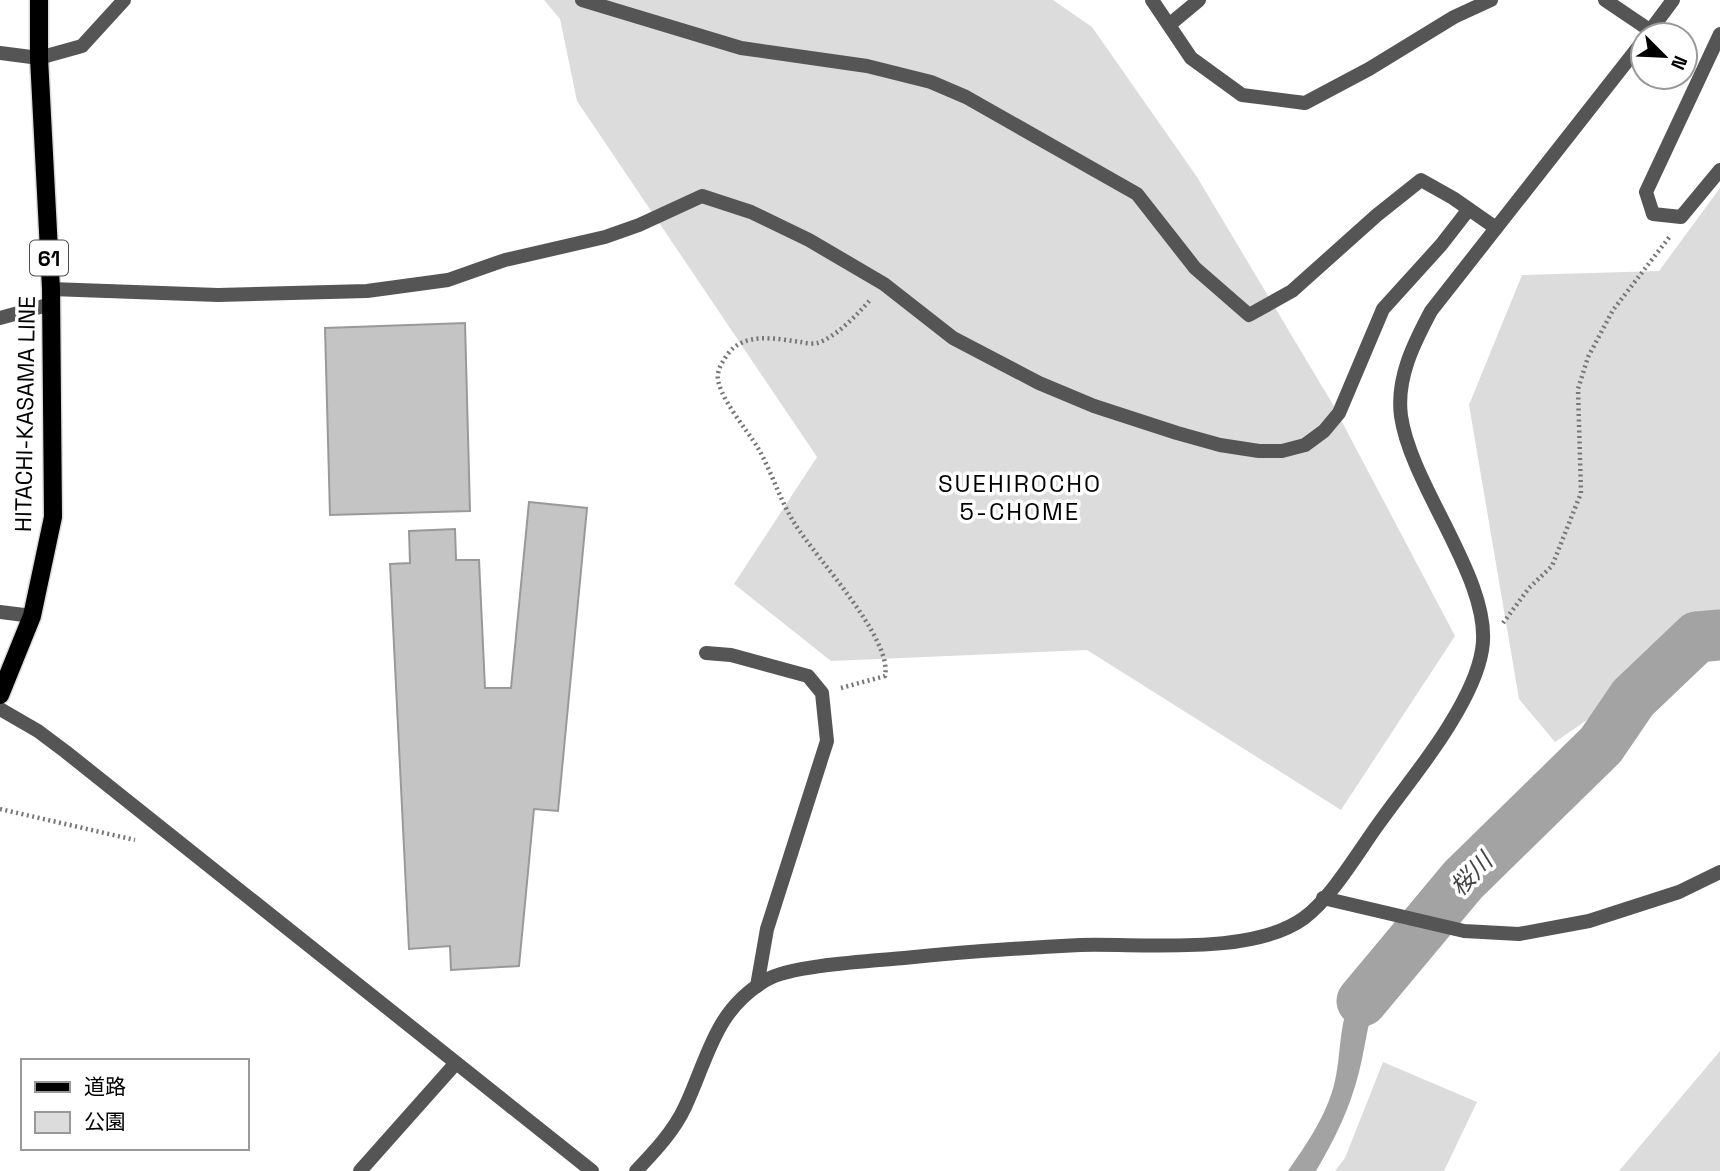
<svg xmlns="http://www.w3.org/2000/svg" width="1720" height="1171" viewBox="0 0 1720 1171" font-family="'Space Grotesk','Noto Sans JP',sans-serif">
<style>
.green{fill:#dcdcdc}
.water{fill:#a3a3a3}
.lines{fill:none;stroke-linecap:round;stroke-linejoin:round}
.river{stroke:#a3a3a3;stroke-width:51}
.building{fill:#c4c4c4;stroke:#999;stroke-width:2}
.primary-casing{stroke:#dbdbdb;stroke-width:21}
.path{stroke:#777;stroke-width:4.5;stroke-dasharray:2 3.5;stroke-linecap:butt}
.minor{stroke:#555;stroke-width:14}
.tertiary{stroke:#555;stroke-width:14}
.primary{stroke:#000;stroke-width:18}
.labels{text-anchor:middle;dominant-baseline:central;stroke-width:7;stroke-linejoin:round;paint-order:stroke}
.shield{fill:#fff;stroke:#4c4c4c;stroke-width:2}
.shield-label{font-size:21px;font-weight:bold;fill:#000}
.street-label{font-size:23px;fill:#000;stroke:#fff}
.neighbourhood-label{font-size:24px;letter-spacing:2px;fill:#000;stroke:#fff}
.water-label{font-size:24px;font-style:italic;fill:#444;stroke:#fff}
</style>
<rect width="100%" height="100%" fill="#fff"/>
<path class="green" d="M544,0h509l39,27 105,150 135,226 123,233 -114,174 -254,-160 -256,11 -97,-77 83,-127 -240,-356 -17,-82z
M1720,188v441l-165,113 -36,-43 -50,-294 53,-130 137,-4z
M1720,1051v120h-101z
M1383,1062l94,40 -33,69h-109l10,-13z"/>
<path class="water" d="M1388,940l23,10c-10,14 -25,28 -32,44 -12,26 -13,51 -20,78 -9,36 -24,67 -43,99h-28c18,-26 38,-55 46,-86 6,-23 5,-47 11,-70 8,-27 28,-52 43,-75z"/>
<g class="lines">
<path class="river" d="M1362,1001l101,-121 138,-135 32,-47 64,-61 23,-2"/>
</g>
<path class="building" d="M465,323l5,188 -140,4 -5,-187z
M529,502l58,6 -29,303 -24,-2 -15,157 -68,4 -1,-24 -41,3 -19,-385 20,-1 -1,-32 46,-2 1,31h23l6,128h26z"/>
<g class="lines">
<defs>
<path id="primary" d="M0,695l32,-79 21,-99 -2,-228 -12,-231v-58"/>
</defs>
<use href="#primary" class="primary-casing"/>
<path class="path" d="M1503,623l26,-35 23,-22 29,-73 -3,-104 10,-32 25,-47 58,-75
M841,688l44,-12c8,-37 -69,-118 -90,-152 -15,-23 -23,-52 -37,-76 -10,-17 -43,-55 -40,-74 1,-7 5,-13 9,-19 17,-24 49,-16 74,-13 4,1 11,2 16,1 18,-5 41,-29 53,-43
M0,809l135,31"/>
<path class="minor" d="M582,0l159,48 126,18 64,16 35,15 171,97 58,74 54,47 43,-24 85,-76 44,-35 32,18 43,30
M1152,0l39,58 51,37 63,8 64,-34 85,-52 37,-17
M1605,0l46,31
M1169,25l30,-25
M1720,34l-74,158 7,22 28,3 39,-47
M0,53l39,5 43,-12 42,-46
M51,289l167,6 149,-4 81,-11 57,-20 100,-23 34,-12 63,-29 49,16 58,28 75,44 69,54 86,45 55,23 83,27 43,12 39,6h23l23,-6 19,-14 15,-18 44,-104 58,-64 28,-36
M0,318l51,-14
M0,612l32,4
M706,653l25,2 77,21 14,17 5,48 -60,188 -10,57
M1323,898l141,33 55,3 70,-13 90,-29 41,-20
M360,1171l96,-108"/>
<path class="tertiary" d="M1647,35l26,-35
M0,709l38,22 28,21 526,419
M636,1171c18,-19 38,-40 49,-64 24,-51 29,-96 81,-127 25,-15 105,-19 138,-22 58,-6 117,-10 176,-13 63,-2 172,11 224,-27 27,-20 53,-64 73,-92 24,-34 52,-67 73,-102 13,-21 28,-49 32,-74 12,-67 -71,-163 -81,-234 -5,-38 13,-73 30,-105l212,-270"/>
<use href="#primary" class="primary"/>
</g>
<g class="labels">
<rect class="shield" x="30" y="240.5" width="38" height="35" rx="5"/>
<g class="shield-label">
<text x="49" y="258">61</text>
</g>
<g class="street-label">
<text transform="translate(25 414) rotate(-89)">HITACHI-KASAMA LINE</text>
</g>
<g class="neighbourhood-label">
<text x="1020" y="483">SUEHIROCHO<tspan x="1020" dy="28">5-CHOME</tspan></text>
</g>
<g class="water-label">
<text transform="translate(1471 874) rotate(-46)">桜川</text>
</g>
</g>
<rect x="21" y="1059" width="228" height="91" fill="#ffffff" stroke="#999999" stroke-width="2"/>
<rect x="35" y="1082" width="35" height="10" fill="#000000" stroke="#999999" stroke-width="2"/>
<text x="84" y="1094" font-size="21" fill="#000000">道路</text>
<rect x="35" y="1112" width="35" height="21" fill="#dcdcdc" stroke="#999999" stroke-width="2"/>
<text x="84" y="1129" font-size="21" fill="#000000">公園</text>
<g transform="translate(1664 56) rotate(114)"><circle r="33" fill="#ffffff" stroke="#999999" stroke-width="2"/>
<path d="M0-5L12 26L0 18L-12 26Z" fill="#000000"/>
<text y="-10" font-size="19" font-weight="bold" text-anchor="middle" fill="#000000">N</text>
</g>
</svg>
